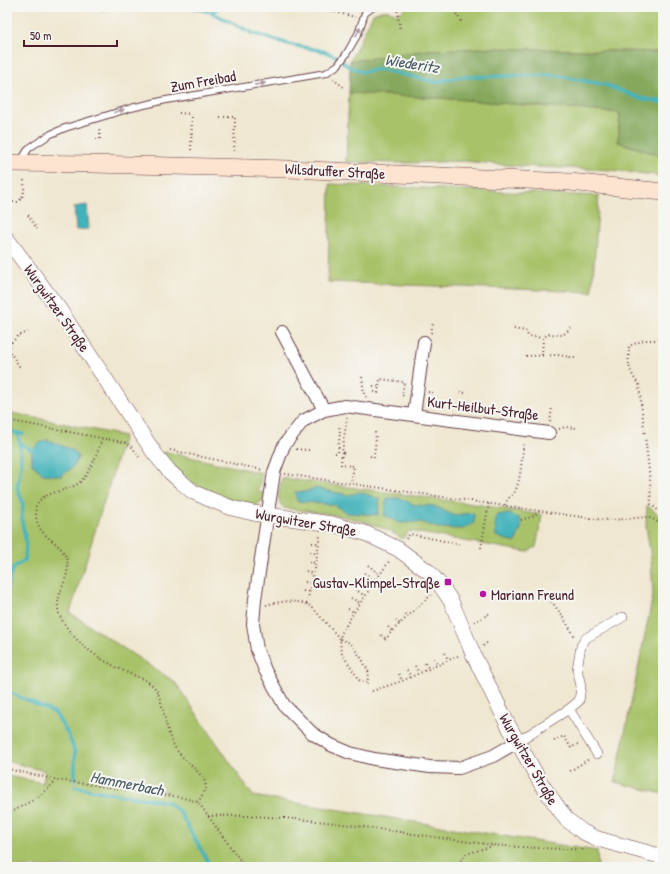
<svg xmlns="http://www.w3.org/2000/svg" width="670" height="874" viewBox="0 0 670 874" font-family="'Patrick Hand',sans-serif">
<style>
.green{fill:#a7c269;stroke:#78704a}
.forest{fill:#85a85d;stroke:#686444}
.water{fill:#43b3ba;stroke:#466972}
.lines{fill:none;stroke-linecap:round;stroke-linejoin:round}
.stream{stroke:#43b3ba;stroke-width:3.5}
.service-casing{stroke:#633d44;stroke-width:8}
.pedestrian-casing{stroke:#633d44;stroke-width:10}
.minor-casing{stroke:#633d44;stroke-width:14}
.tertiary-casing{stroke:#633d44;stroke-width:16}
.secondary-casing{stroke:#633d44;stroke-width:18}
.path{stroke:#633d44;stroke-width:2;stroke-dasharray:1 3;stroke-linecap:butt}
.service{stroke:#fff;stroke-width:6}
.pedestrian{stroke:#fff;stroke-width:9}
.minor{stroke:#fff;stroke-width:12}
.tertiary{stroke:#fff;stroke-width:15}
.secondary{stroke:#fde4d0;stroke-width:17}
.oneway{fill:#ae9aa0}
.poi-dot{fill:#b5179e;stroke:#f6f6f2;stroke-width:1.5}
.labels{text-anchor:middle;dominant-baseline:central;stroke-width:4;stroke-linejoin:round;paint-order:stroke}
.street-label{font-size:15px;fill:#4a1f2b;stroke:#f6f6f2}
.poi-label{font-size:15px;fill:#4a1f2b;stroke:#f6f6f2;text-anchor:end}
.water-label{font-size:16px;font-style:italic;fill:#475a64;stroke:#f6f6f2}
</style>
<rect width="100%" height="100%" fill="#f6f6f2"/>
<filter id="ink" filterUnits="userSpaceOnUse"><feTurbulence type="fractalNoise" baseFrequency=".025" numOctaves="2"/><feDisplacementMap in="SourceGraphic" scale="8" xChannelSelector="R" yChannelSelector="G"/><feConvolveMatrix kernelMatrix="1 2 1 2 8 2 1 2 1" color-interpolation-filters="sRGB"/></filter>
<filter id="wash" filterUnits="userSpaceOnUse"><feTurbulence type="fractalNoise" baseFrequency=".012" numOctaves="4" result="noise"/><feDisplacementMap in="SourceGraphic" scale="16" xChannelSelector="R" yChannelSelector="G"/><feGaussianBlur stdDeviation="0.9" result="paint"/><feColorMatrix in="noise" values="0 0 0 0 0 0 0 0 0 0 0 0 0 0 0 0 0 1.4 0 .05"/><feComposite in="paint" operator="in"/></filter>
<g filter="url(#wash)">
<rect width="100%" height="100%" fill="#f0e7d0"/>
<path class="green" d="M406,7h257v45l-172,-4 -63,2 -78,11 23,-47c9,-4 15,-5 23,0 5,-1 6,-3 10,-7z
M349,93l92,5 179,15 -2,29 38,12 7,7v15l-51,-6 -94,-4 -54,-5 -56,2 -62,-1z
M330,184l269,12 -7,96 -264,-10z
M7,412l117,24 -54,177 105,69 78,114 344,55 1,16h-591v-91l36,7 2,-12 -38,-10z
M167,452l95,21 -4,19 7,1 -2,7 -8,6 -31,-7 -31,-16 -18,-14 -12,-16z
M282,478l199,27 61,10 -6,32 -9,5 -118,-21 -6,8c-35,-23 -78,-25 -119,-31 -9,-7 -4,-20 -2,-30z
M647,505l16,14v275l-48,-12 38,-187 -2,-37 -5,-32z"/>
<path class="forest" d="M491,48l172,4v109l-7,-7 -38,-12 2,-29 -179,-15 -92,-5 1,-32 78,-11z"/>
<path class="water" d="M87,205l2,24 -13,1 -2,-23z
M48,440l26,11 4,6 -5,10 -12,9 -18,-2 -11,-10v-14l7,-7z
M315,488l33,7 12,-3 20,7 -2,16 -31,-2 -13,-8 -37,-4 -2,-9h10z
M387,498h13l15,7 19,1 19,9 21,-2v10l-11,6 -25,-1 -17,-6 -21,1 -16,-8z
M510,514l9,4 3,8 -7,17 -19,-7 -1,-10 2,-11z"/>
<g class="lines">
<path class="stream" d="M94,7l9,2 7,-2
M191,7l20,5 41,21 40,12 31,6 12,5 13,10 15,6 16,-3 57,13 24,-5 94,-2 52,10 33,13 24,4
M7,8l2,-1
M211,12l9,-5
M7,431l16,3
M20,443l12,7
M7,588l6,-20 12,-8 1,-18 -4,-21 1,-18 -6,-15 4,-23 -1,-22 -3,-10
M7,691l48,22 13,21 7,18v27
M75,786l16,4 76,12 12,9 32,56"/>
</g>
</g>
<g filter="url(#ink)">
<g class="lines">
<defs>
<path id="service" d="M20,162l9,-14 22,-14 14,-6 66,-20 35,-8 160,-27 12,-8 7,-9 13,-22 7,-21 8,-6"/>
<path id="pedestrian" d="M569,709l28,45
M517,742l52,-33 10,-8 2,-15 -4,-17 4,-23 5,-8 37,-21"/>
<path id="minor" d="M282,332l42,78
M414,415l10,-73
M517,742l-24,14 -34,12 -29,-1 -56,-8 -24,-6 -19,-8 -19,-12 -28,-28 -19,-35 -8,-20 -4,-26 2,-25 19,-127 10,-27 19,-24 21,-11 21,-4 204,27"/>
<path id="tertiary" d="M7,239l52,70 96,145 15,18 10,9 13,11 16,7 23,9 21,5 79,11 33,9 33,16 31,23 12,14 10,15 23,55 34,69 34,60 24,34 17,13 15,7 65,18"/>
<path id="secondary" d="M7,163l85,1 197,5 281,13 93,10"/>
</defs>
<use href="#service" class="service-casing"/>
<use href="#pedestrian" class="pedestrian-casing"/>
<use href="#minor" class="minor-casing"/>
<use href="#tertiary" class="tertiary-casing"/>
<use href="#secondary" class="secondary-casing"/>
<path class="path" d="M316,7l39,10
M397,7l3,23
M452,7l10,16
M333,79l12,9
M179,113l13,1 -1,38
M220,117h15l-1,36
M96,139h4l-1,-12
M9,199l-1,3h10c8,-7 6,-15 6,-25
M28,215l9,14
M514,326l-1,3 13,2 2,5 15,2
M431,333l2,-10
M663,340h-19l-15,6c-1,18 -1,24 10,39l11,94 1,25 12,11
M7,342h5l6,-6 10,-4
M12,342l-1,3 -3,4 13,20
M542,355l1,-17 5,-4 15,1 8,-7
M526,356l32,-1 17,3
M362,377l2,17 2,3
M373,386h6
M374,392l4,1 2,-14 24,3 -2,13 3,1
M428,392l5,1
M460,392l5,1
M482,412l1,-7
M7,420l120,23 6,5 6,9
M550,422l2,-14
M559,429l6,-2 11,1
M102,439c-5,14 -11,33 -22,43 -12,11 -38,8 -44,24 -1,3 0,6 0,9 1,22 21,24 29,40 11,21 -16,41 -4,63 15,28 40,42 67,55 8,3 20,7 26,14 9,9 11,43 19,57 7,14 21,22 30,34 2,3 3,8 3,11l-8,13
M296,449l13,1
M170,450l93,20
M342,452l-1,13 13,1 -3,17
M335,453h3l2,-22 -1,-6
M344,453l-2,-1 5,-34
M370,456l4,1 2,-19 -1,-4v-4
M285,474l310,45 18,1 34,-3 8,3 8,6
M505,505c3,-9 7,-8 10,-14 6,-10 7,-37 9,-49
M521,520l13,-4 5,-5
M406,539l4,-5 49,10
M312,543h7
M481,548l8,-45
M310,552l7,2
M309,562l7,1
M368,565l12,10
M306,571l7,3
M364,573l12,7
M359,581l12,7
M305,582l6,1
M355,589l10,7
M303,591l6,1
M543,594h3l17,23 12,20
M351,598l9,5
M307,604l6,-30 2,-5 5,-34
M266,605c14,-4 33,-6 46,2l28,32 1,13 18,28 8,3 2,-10 -7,-14 -12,-16 -10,-4 1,-5 13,-22 36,-52
M348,609l6,3
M405,614l3,3
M396,620l4,4
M474,622l15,-8
M388,627l4,4
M381,635l5,4
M385,640l7,-9 39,-36
M483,646l5,-4
M445,653l3,7
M434,658l4,7
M425,663l4,6
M415,666l4,7
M407,670l4,7
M399,674l3,7
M372,691l30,-10 58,-26
M554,741l10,-5 7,12 8,-5
M7,769l51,11 122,17 18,5 47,65
M570,771l19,-12
M7,815l31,-18 20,-17
M208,816c97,-3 191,18 286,29 29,3 59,3 88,5l2,-3
M456,867l10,-13 27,-8"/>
<use href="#service" class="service"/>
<use href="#pedestrian" class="pedestrian"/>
<use href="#minor" class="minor"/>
<use href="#tertiary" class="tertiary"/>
<use href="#secondary" class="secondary"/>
</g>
<defs><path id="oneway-solid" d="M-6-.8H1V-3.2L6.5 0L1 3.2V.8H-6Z"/></defs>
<g class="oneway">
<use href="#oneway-solid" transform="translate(358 32) rotate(-64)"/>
<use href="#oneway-solid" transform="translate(260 84) rotate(-11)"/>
<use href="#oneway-solid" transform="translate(119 111) rotate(-17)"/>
</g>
</g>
<g class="poi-dot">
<rect x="444" y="578" width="8" height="8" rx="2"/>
<circle cx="483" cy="594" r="4"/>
</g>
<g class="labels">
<g class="street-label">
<text transform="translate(203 81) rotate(-10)">Zum Freibad</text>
<text transform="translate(335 171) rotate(3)">Wilsdruffer Straße</text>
<text transform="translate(57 308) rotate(55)">Wurgwitzer Straße</text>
<text transform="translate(483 408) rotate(7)">Kurt-Heilbut-Straße</text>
<text transform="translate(306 522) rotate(10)">Wurgwitzer Straße</text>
<text transform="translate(529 759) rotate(60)">Wurgwitzer Straße</text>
</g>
<g class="poi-label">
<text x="440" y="582">Gustav-Klimpel-Straße</text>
<text x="491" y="594" text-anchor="start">Mariann Freund</text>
</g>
<g class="water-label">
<text transform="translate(412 63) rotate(9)">Wiederitz</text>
<text transform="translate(127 783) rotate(11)">Hammerbach</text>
</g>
</g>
<rect width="670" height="874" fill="none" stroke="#f6f6f2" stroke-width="24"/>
<path d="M24 40v6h93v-6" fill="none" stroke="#4a1f2b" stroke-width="2"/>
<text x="30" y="40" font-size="12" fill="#4a1f2b" stroke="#f6f6f2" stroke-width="3" paint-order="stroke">50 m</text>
</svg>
